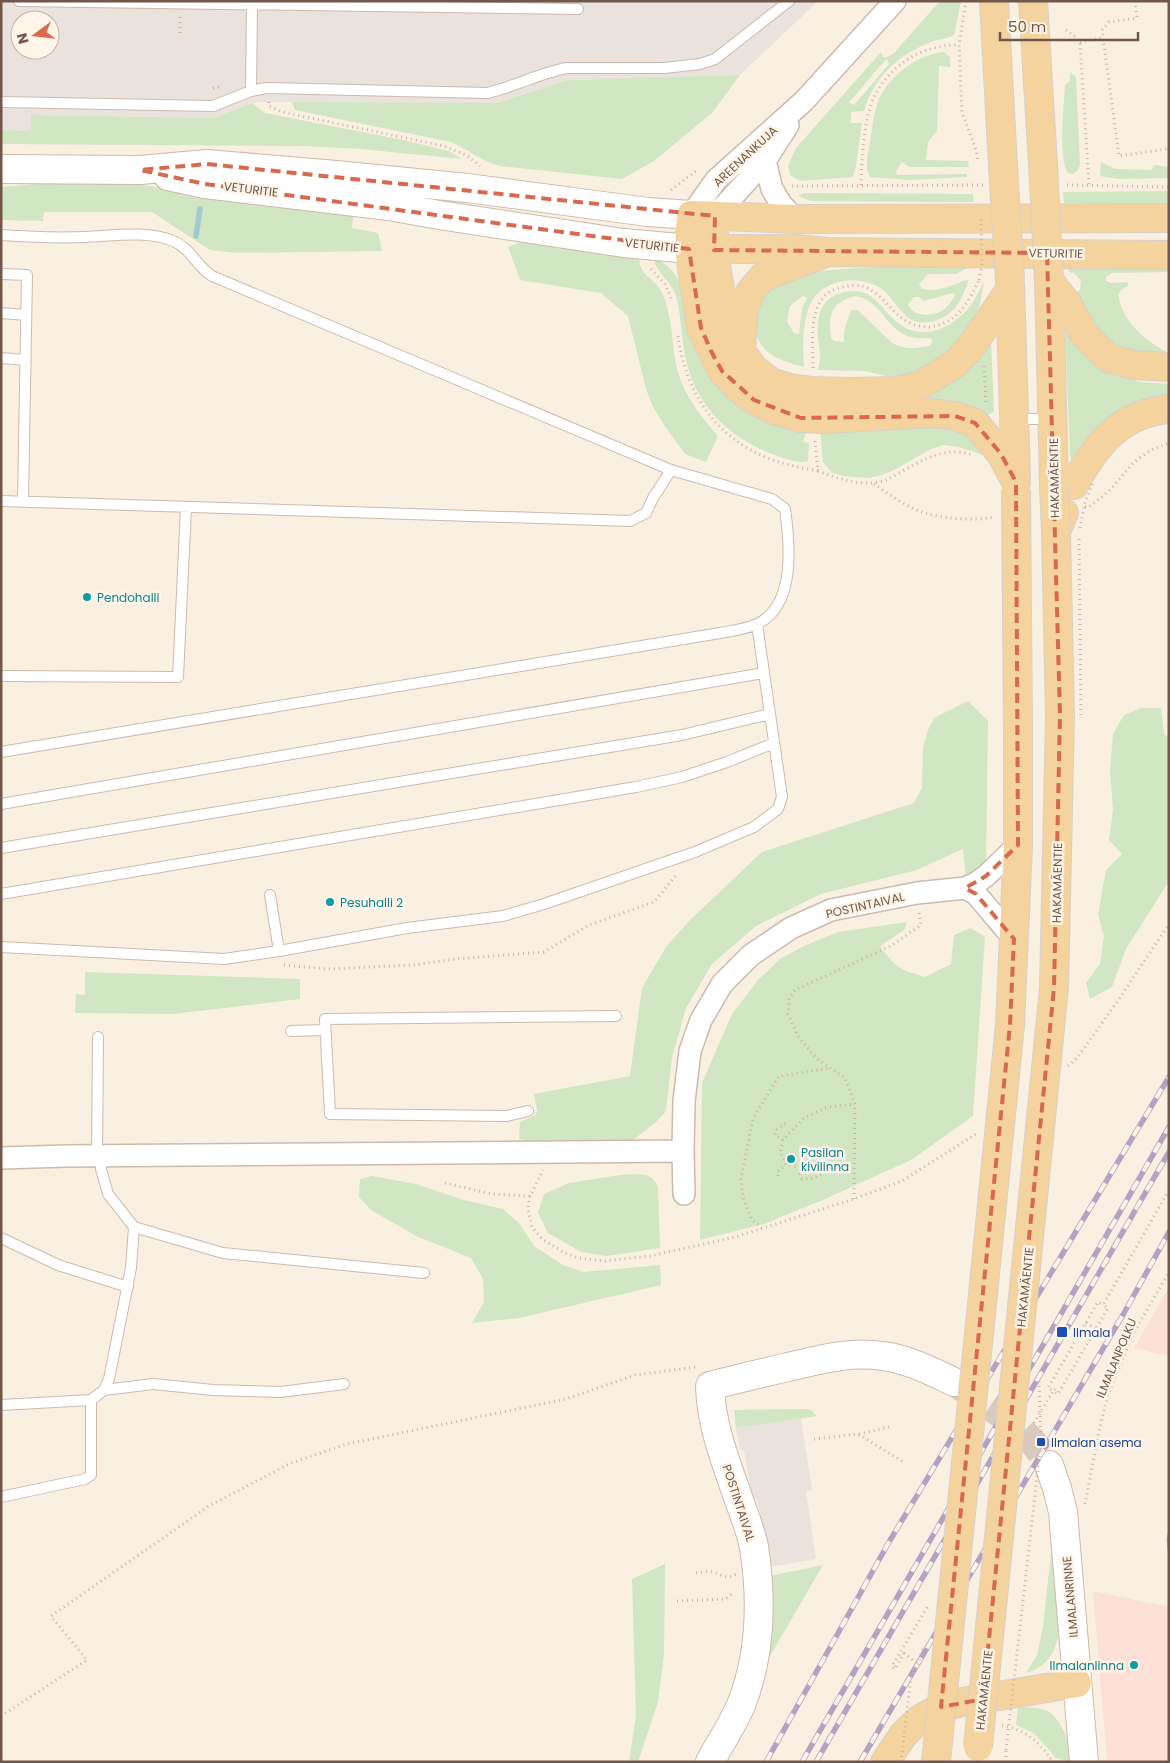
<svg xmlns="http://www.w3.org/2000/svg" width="1170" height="1763" viewBox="0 0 1170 1763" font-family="Poppins,sans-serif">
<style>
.commercial{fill:#fae0d6}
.industrial{fill:#e9e2dd;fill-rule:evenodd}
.green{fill:#d1e6c2;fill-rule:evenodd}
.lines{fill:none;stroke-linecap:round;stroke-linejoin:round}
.stream{stroke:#9fccd3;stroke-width:5.5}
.secondary-tunnel{stroke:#d8cabc;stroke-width:28;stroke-dasharray:28 14;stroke-linecap:butt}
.lane-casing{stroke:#cdbaac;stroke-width:12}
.street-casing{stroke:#cdbaac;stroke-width:24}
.secondary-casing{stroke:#cfb9aa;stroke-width:30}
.primary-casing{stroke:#d7d0cc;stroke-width:30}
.path{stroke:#d2b29f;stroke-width:3;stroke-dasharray:1 4;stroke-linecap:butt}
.lane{stroke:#fff;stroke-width:10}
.street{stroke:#fff;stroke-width:21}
.secondary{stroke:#fff;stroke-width:28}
.primary{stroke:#f5d39e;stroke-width:28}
.tram{stroke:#b3a2c2;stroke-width:1}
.rail-casing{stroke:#b3a2c2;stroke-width:5.5}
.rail{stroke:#fef4e7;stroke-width:4;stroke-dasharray:11;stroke-linecap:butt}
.primary-bridge-casing{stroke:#d7d0cc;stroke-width:30;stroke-linecap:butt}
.path-bridge{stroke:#d2b29f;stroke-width:3;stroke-dasharray:1 4;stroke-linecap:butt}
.primary-bridge{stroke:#f5d39e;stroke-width:28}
.marked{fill:none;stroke:#d76a4e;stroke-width:4;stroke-dasharray:10 6;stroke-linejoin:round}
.culture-dot{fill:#0f9aa8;stroke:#fef4e7;stroke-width:2}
.transit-dot{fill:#1a4fb4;stroke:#fef4e7;stroke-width:2}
.labels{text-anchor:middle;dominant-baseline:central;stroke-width:5;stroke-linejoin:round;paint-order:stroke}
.street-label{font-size:12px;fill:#70574a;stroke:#fef4e7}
.culture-label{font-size:12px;fill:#0d838f;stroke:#fef4e7;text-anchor:start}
.transit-label{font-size:12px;fill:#164399;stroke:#fef4e7;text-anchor:start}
</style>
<rect width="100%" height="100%" fill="#faf0e2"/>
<path class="commercial" d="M1169,1287v69l-35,-8z
M1093,1591l76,16v155h-62z"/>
<path class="industrial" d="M1,1h817l-78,74 -172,5 -71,23 -237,-1 -8,1 -37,15 -184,-3v16l-30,-1zM20,20h30v30h-30z
M801,1418l11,72 -6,2 10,67 -47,8 -12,-68h-5l-8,-49h-4l-4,-22z"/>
<path class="green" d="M940,1h21l-6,30 -2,5c-6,2 -10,3 -16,4 -35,11 -63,36 -73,71l-13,1v11h11l-6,43 -3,11 -53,4 -10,-6 -2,-9 8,-18 85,-96 2,5h4l7,-4zM887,59l2,5 -35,41 -4,-2 -1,-1c14,-14 24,-30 38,-43z
M944,52l6,5v10l-11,-1 -2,65 -9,11 -2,18 42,1 1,6h-60l-7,-5 -6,9 1,4 70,-1v3l-59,3 -38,-3c-6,-9 -2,-24 0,-34 2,-13 3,-26 7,-38 8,-27 40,-51 67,-53z
M1070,72l6,5 4,87 -2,6 -5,4 -5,-1c-10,-14 -4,-69 -3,-88l5,-4z
M740,75l-28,38 -58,48 -32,18 -122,-13c-18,-4 -32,-17 -49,-24l-156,-32 -3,-8 205,1 71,-23z
M252,103l13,10 143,28 41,10 13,8 -101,-10 -56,-3 -304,-2v-14l30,1v-16l184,3z
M1101,162l15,7 35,1 4,-5 14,2v11l-50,1 -19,-3z
M74,181l60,3 82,11 138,15 -2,18 26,5 4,18 -147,2 -25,-3 -58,-38h-108l-1,9 -42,-1v-33z
M1169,191v13l-105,-1 -1,-11z
M804,193l169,1 1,8 -163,-1 -13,-5z
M526,240l113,13c-1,27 15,21 24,42 8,19 9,43 12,64 5,31 23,54 43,77l-12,26 -21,-8 -21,-29 -12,-20 -6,-16 -18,-73 -27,-23 -81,-13 -12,-33z
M653,257c35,17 28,40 35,71 4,16 12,36 22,48 18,21 46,47 74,52 7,2 15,2 23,2l-4,12 6,1 -1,18c-10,4 -33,-6 -43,-10 -38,-16 -68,-46 -78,-87 -6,-22 -5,-46 -11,-68 -5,-15 -20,-23 -23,-39z
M907,266l62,1 -13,7h-28l-9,10 3,5c16,4 32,-5 47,-10 -3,9 -6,17 -11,25 -11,17 -38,26 -53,11 -10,-10 -17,-24 -30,-30 -24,-11 -59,-3 -67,25 -6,19 -5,38 -4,57 -36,-10 -45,-14 -53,-52l25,-36c43,-11 87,-11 131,-13zM953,293l2,2c-3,6 -6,11 -12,15 -10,7 -31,7 -35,-6l6,-7h5l4,4zM804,295l3,3 -5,10 -3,26 -5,-1 -7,-11 3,-16z
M1067,266l102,3v3l-57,1 -6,4v4l5,2 16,-1 2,3 -8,5 -3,5c2,3 1,7 3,11 7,20 29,38 48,47v8l-52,-7 -41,-50 -7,-21 8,9 3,-2 1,-9 -7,-8 -5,-1z
M984,282l-4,22 -7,20 -14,20 -22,20 -38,15 -34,-8 -47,-1c1,-5 2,-11 2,-15 -1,-15 -4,-23 -1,-39 2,-10 9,-19 19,-22 36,-12 39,14 63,31 24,17 54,1 70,-20 5,-7 9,-16 13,-23zM855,296c26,3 32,36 56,41 6,2 13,1 20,1l1,4 -2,4c-14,2 -26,4 -38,-3l-34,-33h-7l-7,21v11l-10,-1 -3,-3c-3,-24 0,-35 24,-42z
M1065,328l55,47 19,7 30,2v13l-95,63 -3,-1 -1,-4z
M991,340l3,72 -13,6 -78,-11z
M938,425l21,5 25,21 -1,4 -24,-8 -15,-2 -13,4 -37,21 -12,5 -13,3 -26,-2 -11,-3 -9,-11 -3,-32z
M968,701l20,20 -2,143 -20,16 -3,-31 -46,21 -96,24 -65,32 -44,38 -26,44 -14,50 -6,53 -10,11 -23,18 -18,3 -76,-1 -20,-3 1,-17 16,-7 1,-5 -3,-16 96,-18 12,-88 24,-41 23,-26 73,-69 152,-49 8,-15 1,-41 5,-17 6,-12z
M1141,708h20l3,26 5,4v143l-43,68 -14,38 -22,12 -4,-16 14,-19 4,-28 -6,-21 8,-45 16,-16 -13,-14 4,-30 -3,-39 3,-37 11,-19z
M907,922l-3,8 -24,16c15,21 20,24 45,31l26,-13 3,-29 17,-7 14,9 -12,179 -62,44 -86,39 -61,25 -64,16 2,-157 30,-69 26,-34 22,-21 26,-14 32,-13z
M85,972l215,7v20l-127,15 -98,-1 1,-19 9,1z
M620,1175c15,0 33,-5 38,13l2,60 -53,8 -26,-4 -33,-19 -10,-20 6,-19 25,-11z
M372,1176l44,8 48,16 39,9 16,14 15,23 29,19 21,7 76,-7 1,20 -142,33 -47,5 12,-21 -1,-23 -12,-21 -53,-21 -47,-27 -12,-13 1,-18z
M808,1409l4,2 5,5 -81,12 -2,-18z
M1051,1539h4c1,15 2,31 4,47 2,31 6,77 -33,87l11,-18 6,-28 8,-74z
M665,1564l-1,90 -6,48 -20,60h-9l7,-46 -4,-137z
M823,1565l-60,103 6,-92z
M1018,1707c10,0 21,0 31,5 9,5 20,27 21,38 1,3 0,8 0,12l-14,-4 -21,-24 -19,-9z"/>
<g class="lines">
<path class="stream" d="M196,236l4,-27"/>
<path class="secondary-tunnel" d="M955,1383l59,40 19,19 16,23"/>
<defs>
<path id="lane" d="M19,1l559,8
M251,91l1,-87
M1,102l212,4 38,-15 16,-3 220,5c27,-6 52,-20 80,-25h97l36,-4 15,-5 74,-58
M1,235c28,2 56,3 84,2 28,-1 61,-7 88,4 18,7 23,25 39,35l459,194 101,29 13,10c5,35 11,97 -28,115 -11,5 -26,7 -37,9l-719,119
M1,274l26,1 -4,226
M1,313l25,2
M1,358l25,2
M1014,419h38
M1,501l629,20 16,-8 7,-15 18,-28
M1,676l177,1 8,-169
M1,804l763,-131
M1,848l681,-113 88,-21
M1,894l635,-107 46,-10 45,-15 47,-19
M270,895l9,56
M1,947l223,12 55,-8 128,-23 96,-12 41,-12 151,-52 59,-25 24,-18 4,-12 -25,-173
M291,1031l34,-1
M528,1111l-21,5 -177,-2 -5,-95 291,-3
M97,1156l1,-119
M101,1157v12l7,25 26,33 89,26 201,20
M1,1238l57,27 70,22
M104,1390l49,-6 60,6 68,2 63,-8
M1,1405l90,-5
M1,1497l84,-18 6,-4v-75l13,-10 5,-11 22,-111 3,-41"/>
<path id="street" d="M765,161l7,28 9,15 14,15
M691,215l25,-35 88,-79 91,-100
M715,216l50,-55 23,-36
M965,888l11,6 38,45
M1,1158l65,-2 617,-5
M684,1194l-1,-43 1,-50 6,-50 11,-31 21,-36 29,-29 40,-27 40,-18 86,-17 48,-5 11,-5 10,-7 32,-31"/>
<path id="secondary" d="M1,169l139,1 67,-6 129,11 131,13 181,24 43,3
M168,176l37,8 184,22 50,9 185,28 65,6
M1049,1465l8,23 6,24 21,250
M710,1762c10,-19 23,-38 31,-57 20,-50 21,-106 13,-158 -3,-15 -9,-30 -14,-44 -13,-38 -29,-76 -30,-117 26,-7 52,-13 78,-19 31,-7 62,-16 94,-11 26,3 49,15 72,26"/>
<path id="primary" d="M994,1l9,165
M1033,1l10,163
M714,233v17l3,22 11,61 26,36 17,13 19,6 23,3 37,1 46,-1 25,-6 34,-21 15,-16 40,-58
M689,249h106l32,3 342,3
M1049,280l5,206
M1049,280l19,25 16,29 24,24 26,7 35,2
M1010,284l6,194
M741,350l3,-42 6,-16 13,-15 60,-23
M1016,482l-15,-28 -26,-31 -20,-7 -22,-3 -108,6 -24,-1 -27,-8 -20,-10 -16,-12 -16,-17 -21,-43 -12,-79 2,-34 104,4 374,-1
M1074,485c21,-39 46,-72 95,-76
M1054,988l6,-272 -4,-184 8,-19
M1010,1025l8,-180v-115
M885,1762l19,-28 16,-15 20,-11 22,-6 115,-19"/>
</defs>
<use href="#lane" class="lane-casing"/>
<use href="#street" class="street-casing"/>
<use href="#secondary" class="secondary-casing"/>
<use href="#primary" class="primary-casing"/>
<path class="path" d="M966,1l-7,44 3,67 14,38 2,12
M1135,1l2,17 -28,4 -7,8 17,126 48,-7
M180,17v17
M1066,30l11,8 3,4 9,143
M1080,42l22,-4
M213,88l9,-2
M269,102v4l13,6 162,34 24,10 12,10
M861,185c1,-27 2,-65 14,-90 16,-31 49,-51 84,-50
M1067,185l102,2
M792,186l191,-1
M671,190l25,-19
M651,269l14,15 7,16
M678,336c8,58 39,104 95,124 14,5 30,8 45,11
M984,366l2,39
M813,368c0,-28 -7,-75 30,-81 9,-2 18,-3 26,2 14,8 22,21 34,30 7,5 17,8 26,8 28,-3 39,-24 50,-47
M815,441l3,30c21,8 44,16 66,10 27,-13 57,-38 88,-26
M874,484c16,11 35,25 54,30 21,5 46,7 67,3
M1085,507h4l20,-16 25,-29 17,-12 18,-7
M284,965l43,4 86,-4 43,-6 88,-7 45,-27 65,-23 23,-28
M1068,1066l9,-8 40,-56 52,-78
M783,1140l-8,-5 1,-5 11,-8
M818,1150l2,14 -13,5 -21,-4 -6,-13 3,-12 21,-22 24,-11 27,-3
M802,1169l-2,5 2,5 13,-1 15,-10
M778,1176v-5l8,-6
M445,1183l47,11 38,2 13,-26
M530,1196l-2,13 4,18 10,12 21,13 15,6 27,3 45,-5 85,-19 119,-38 48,-18 74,-47
M854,1199l1,-95 -10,-26 -29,-20 -18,-22 -10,-22 1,-15 6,-9 96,-44 30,-21 -2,-13
M762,1228l-10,-8 -9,-23 -2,-18 12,-61 26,-42 52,-8
M1086,1323l10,6
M1055,1389l-2,2 -5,-3 50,-86 5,3
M1034,1423l19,-32 5,3 50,-86 -5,-3 66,-115
M859,1434l34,-8
M814,1439l44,-5 47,29
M1085,1504l14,-73 8,-34 26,-63 36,-62
M696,1573c6,-1 11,-2 17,-1 9,3 14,8 23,2
M677,1601l49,-2 8,-7
M904,1653l-9,16 -3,-3 36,-60
M1,1716l86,-56 -36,-44 158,-110 82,-43 56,-19 219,-45 69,-24 61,-8
M1002,1726c22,2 40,18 51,36
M1006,1762v-12"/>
<use href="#lane" class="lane"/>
<use href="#street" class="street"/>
<use href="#secondary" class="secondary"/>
<use href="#primary" class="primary"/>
<path class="tram" d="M1169,1530l-2,9 2,18"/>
<defs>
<path id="rail" d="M766,1762l123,-220 280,-465
M802,1762l367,-635
M816,1762l353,-610
M860,1762l264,-449 45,-81"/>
</defs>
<use href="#rail" class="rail-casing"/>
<use href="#rail" class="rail"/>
<defs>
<path id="primary-bridge" d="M1043,164l6,116
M1003,166l7,114
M1054,486l2,46
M1016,490l2,240
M978,1747l76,-759
M936,1762l74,-737"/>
</defs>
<use href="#primary-bridge" class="primary-bridge-casing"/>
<path class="path-bridge" d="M979,280l3,-15 -1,-48
M1080,528l5,-26 8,-19
M1079,539l2,177
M904,1653l14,11
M1006,1750l35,-308 -2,-62
M901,1762l10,-86 7,-12 5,-16"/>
<use href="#primary-bridge" class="primary-bridge"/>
</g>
<path class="marked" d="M207,164l508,52 -1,34 333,3 13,463 -6,272 -71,711 -42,8 69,-682 4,-86 -38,-45 -11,-6 21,-12 32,-31 -2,-363 -15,-28 -26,-31 -20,-7 -154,2 -47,-18 -32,-29 -10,-18 -11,-25 -12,-79 -484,-65 -65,-14z"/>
<g class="culture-dot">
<circle cx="87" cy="597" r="5"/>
<circle cx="330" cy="902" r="5"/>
<circle cx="791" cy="1159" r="5"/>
<circle cx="1134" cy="1665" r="5"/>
</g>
<g class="transit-dot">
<rect x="1056" y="1326" width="12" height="12" rx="2.5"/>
<rect x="1036" y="1437" width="10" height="10" rx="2.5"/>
</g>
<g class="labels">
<g class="street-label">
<text transform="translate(745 156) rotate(-43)">AREENANKUJA</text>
<text transform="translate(251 189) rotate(7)">VETURITIE</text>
<text transform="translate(652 245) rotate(6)">VETURITIE</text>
<text transform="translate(1056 253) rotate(1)">VETURITIE</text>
<text transform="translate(1054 478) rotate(-91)">HAKAMÄENTIE</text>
<text transform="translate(1057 883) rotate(-89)">HAKAMÄENTIE</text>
<text transform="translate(865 905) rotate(-13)">POSTINTAIVAL</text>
<text transform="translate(1025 1287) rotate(-84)">HAKAMÄENTIE</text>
<text transform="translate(1116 1358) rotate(-67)">ILMALANPOLKU</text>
<text transform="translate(739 1503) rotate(72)">POSTINTAIVAL</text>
<text transform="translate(1070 1597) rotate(-95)">ILMALANRINNE</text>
<text transform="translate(984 1690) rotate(-84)">HAKAMÄENTIE</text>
</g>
<g class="culture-label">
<text x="97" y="597">Pendohalli</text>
<text x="340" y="902">Pesuhalli 2</text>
<text x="801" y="1152">Pasilan<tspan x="801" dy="14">kivilinna</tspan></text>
<text x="1124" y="1665" text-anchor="end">Ilmalanlinna</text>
</g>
<g class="transit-label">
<text x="1073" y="1332">Ilmala</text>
<text x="1051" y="1442">Ilmalan asema</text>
</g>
</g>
<rect width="1170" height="1763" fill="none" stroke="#70574a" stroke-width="5"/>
<g transform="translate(35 35) rotate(255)"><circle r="24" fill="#fef4e7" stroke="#c5b5a8"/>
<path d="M0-4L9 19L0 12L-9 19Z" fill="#dc6b4e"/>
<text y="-8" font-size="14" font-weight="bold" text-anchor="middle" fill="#70574a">N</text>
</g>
<path d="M1000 32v8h138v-8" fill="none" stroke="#70574a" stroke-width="2.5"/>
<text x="1008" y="32" font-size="15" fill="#70574a" stroke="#fef4e7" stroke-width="4" paint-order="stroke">50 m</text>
</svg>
